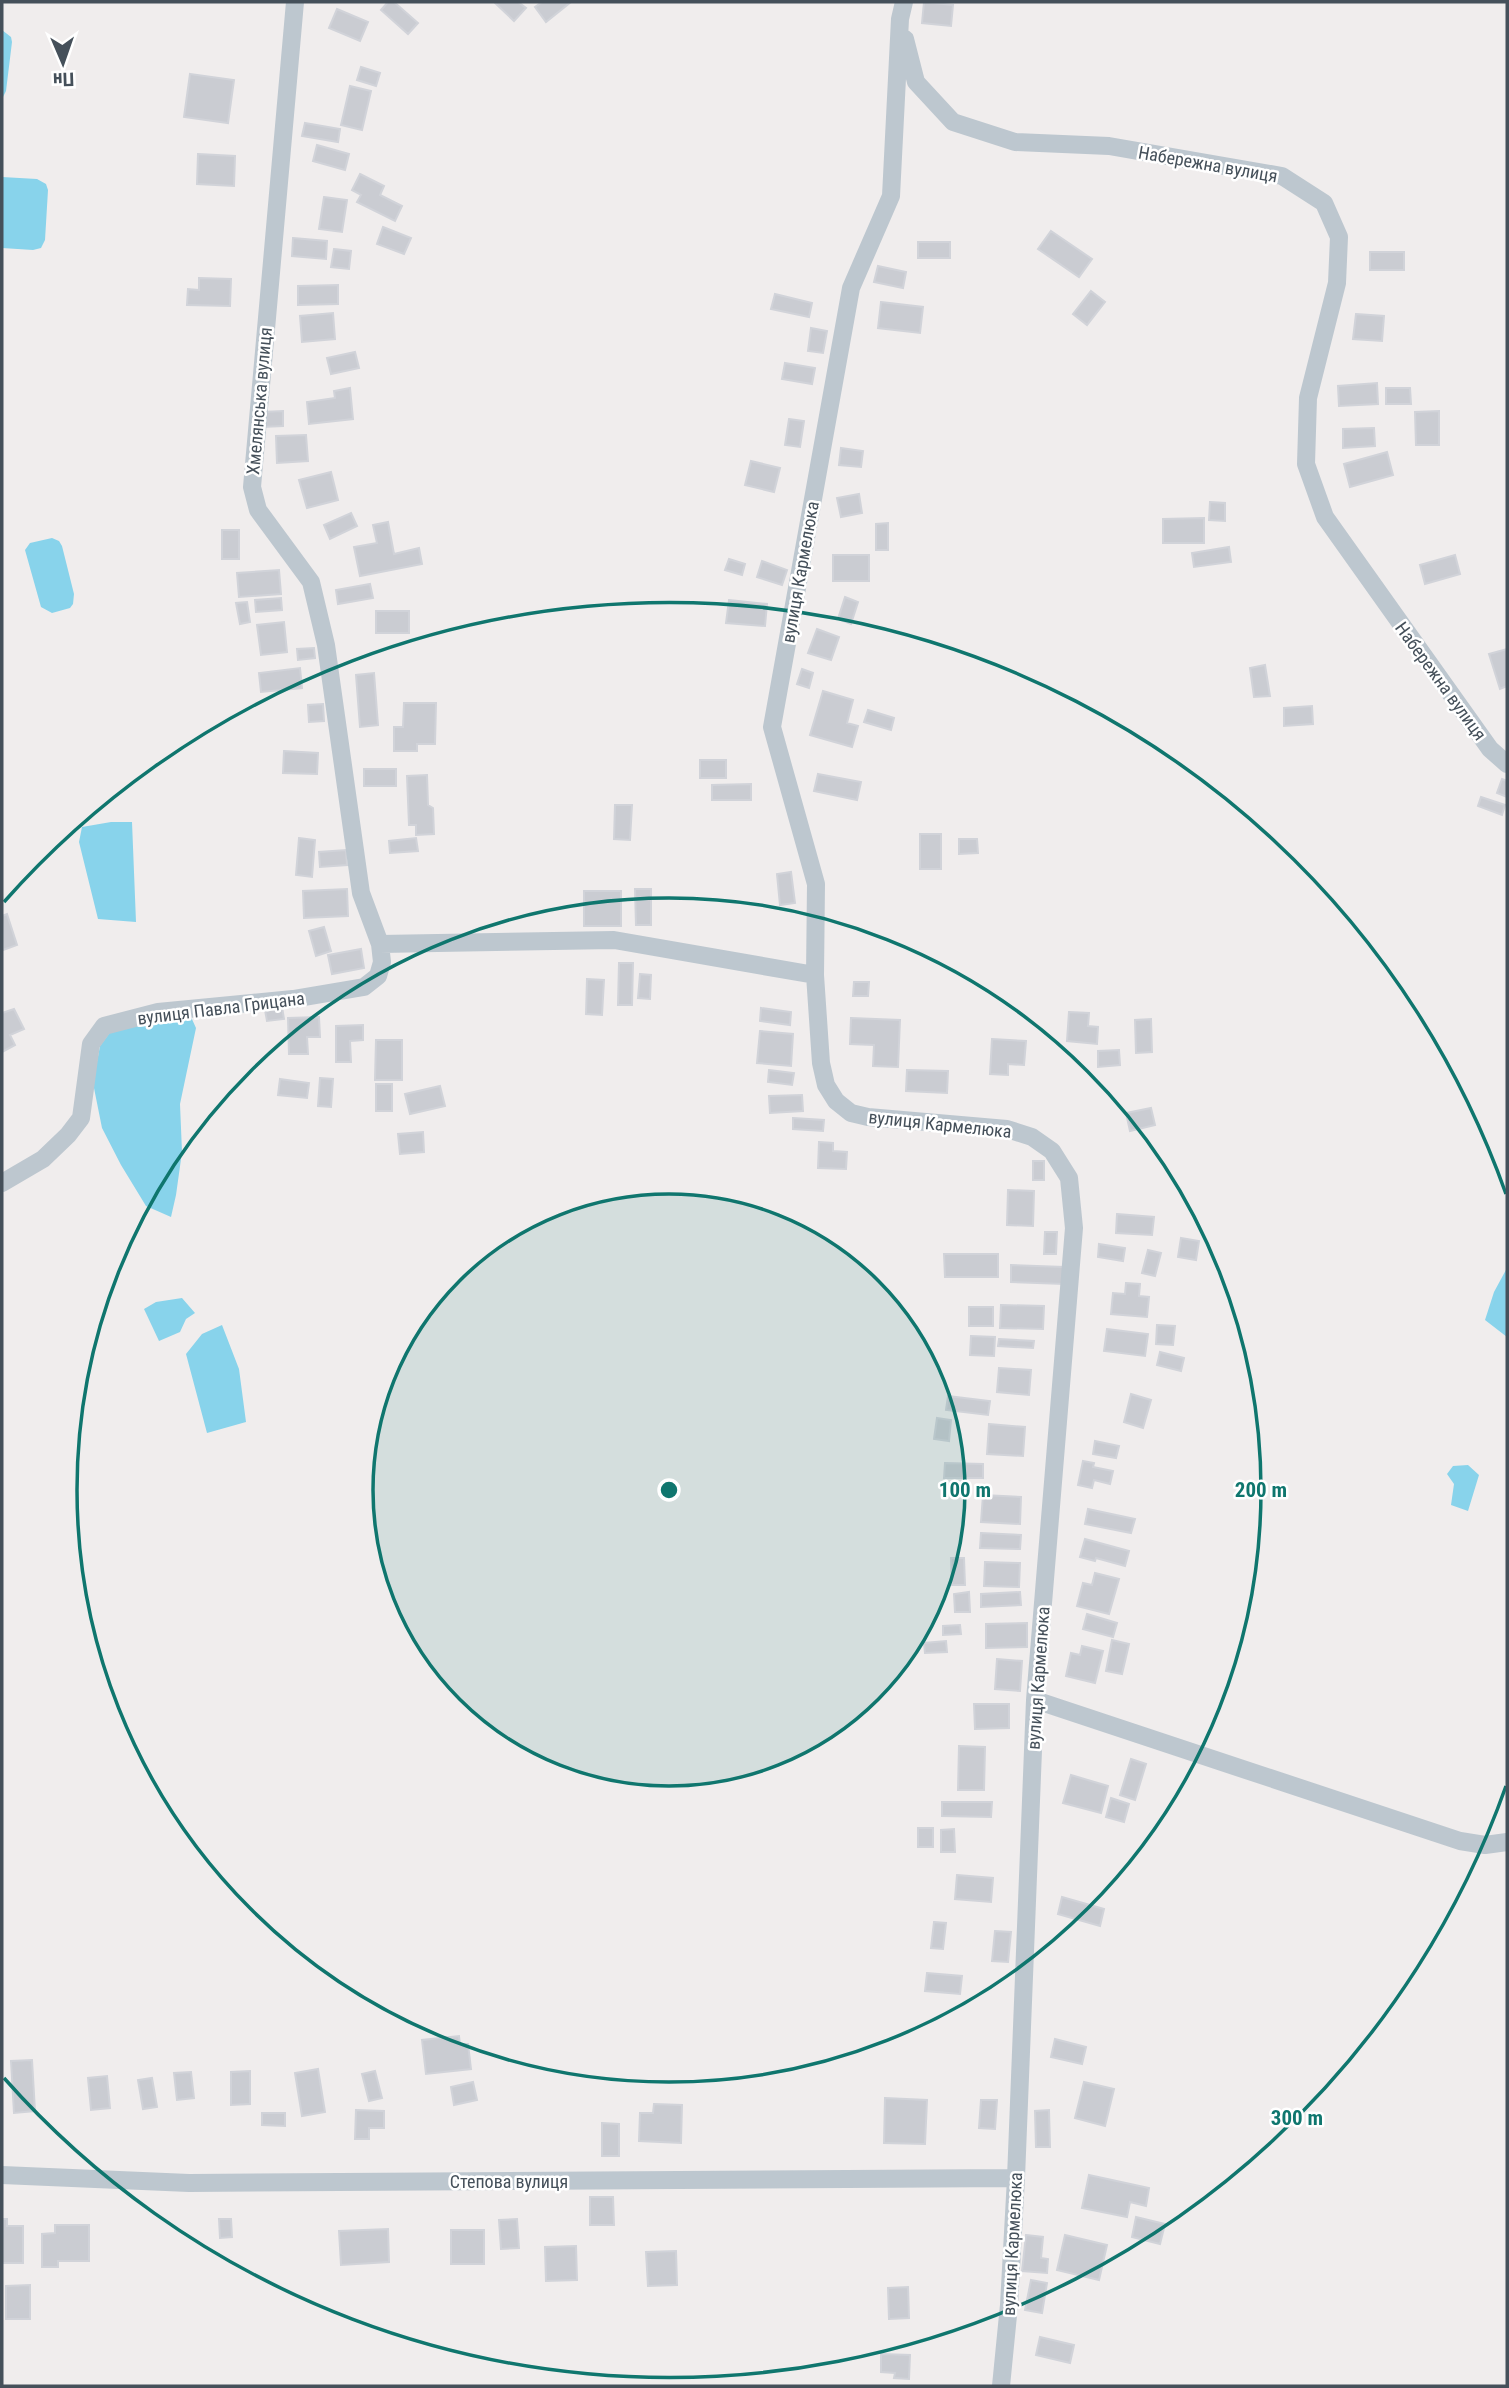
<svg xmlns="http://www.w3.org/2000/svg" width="1509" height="2388" viewBox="0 0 1509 2388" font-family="'Roboto Condensed',sans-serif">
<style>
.water{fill:#88d3eb}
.building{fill:#caccd2;stroke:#d1d3d9;stroke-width:2}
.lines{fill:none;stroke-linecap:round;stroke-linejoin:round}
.street{stroke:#bdc7cf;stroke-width:18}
.ring{fill:none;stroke:#0f766e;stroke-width:3.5}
.labels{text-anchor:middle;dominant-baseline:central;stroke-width:5;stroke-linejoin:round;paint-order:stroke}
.street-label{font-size:18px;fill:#45505a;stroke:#fff}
.centre{fill:#0f766e;stroke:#fff;stroke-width:3.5}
.ring-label{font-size:21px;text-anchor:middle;font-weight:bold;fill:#0f766e;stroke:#fff;stroke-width:5;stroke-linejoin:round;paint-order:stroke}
</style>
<rect width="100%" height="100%" fill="#f0eded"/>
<path class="water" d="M2,30l9,7 1,5 -6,49 -4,8z
M2,177l35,2 9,5 2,6 -3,50 -4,8 -8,2 -31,-2z
M52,538l7,3 3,5 12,48 -1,10 -3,4 -18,5 -11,-6 -16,-57 5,-7z
M111,822h21l4,100 -38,-3 -19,-77 3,-15z
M191,1017l5,11 -16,76 2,48 -6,43 -5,22 -25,-11 -25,-41 -19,-37 -9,-45 7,-37 16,-22z
M1507,1268v69l-22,-17 9,-28z
M182,1298l13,15 -9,6 -6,13 -21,9 -15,-32 12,-7z
M222,1325l17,44 7,53 -39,11 -21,-79 16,-20z
M1468,1465l11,10 -11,36 -17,-6 3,-21 -7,-10 6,-8z"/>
<path class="building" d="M388,2h6l24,21 -10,11 -27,-24z
M494,2h24l8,6 -12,13z
M542,2h29l-25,20 -11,-15z
M924,2l29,3 -2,21 -29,-3z
M337,9l31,13 -8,19 -31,-13z
M361,67l19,6 -4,13 -19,-6z
M190,74l44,6 -6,43 -44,-6z
M350,86l21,5 -9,39 -21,-5z
M305,123l35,6 -2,13 -36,-6z
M317,145l32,9 -4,16 -32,-9z
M198,154l37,2 -1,30 -37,-2z
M360,174l24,12 -4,9 22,11 -7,15 -38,-19 4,-7 -9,-5z
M324,197l23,3 -5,32 -23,-3z
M383,227l28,11 -7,16 -27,-10z
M1051,231l41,28 -13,18 -41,-28z
M293,238l34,3 -1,18 -34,-3z
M918,242h32v16h-32z
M334,249l17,2 -2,18 -18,-2z
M1370,252h34v18h-34z
M878,266l28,6 -3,16 -29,-6z
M199,278l32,1 -1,27 -43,-1 1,-16 11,1z
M338,285v19l-40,1v-19z
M1091,291l14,11 -18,23 -14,-11z
M775,294l37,9 -3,14 -38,-8z
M881,302l42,5 -3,26 -42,-5z
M333,313l2,26 -33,3 -2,-26z
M1356,314l28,2 -2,25 -29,-2z
M811,328l16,3 -4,22 -15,-2z
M355,352l4,16 -28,6 -4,-16z
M785,363l30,5 -3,16 -30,-5z
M1377,383l1,21 -39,2 -1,-20z
M350,388l3,31 -44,5 -2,-22 28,-4 -1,-7z
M1386,388h24l1,16h-25z
M283,411v15l-21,1v-15z
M1439,411v34h-23l-1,-33z
M789,419l15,2 -4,26 -15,-2z
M1374,428l1,18 -32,2v-19z
M306,435l2,26 -31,2 -1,-27z
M841,448l22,3 -2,16 -22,-2z
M1387,452l6,23 -43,12 -6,-23z
M751,461l29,7 -6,24 -29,-7z
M331,472l7,28 -31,8 -8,-28z
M859,494l3,19 -21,4 -4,-19z
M1210,502l15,1v18l-16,-1z
M351,513l6,13 -27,13 -6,-14z
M1204,518v25h-41v-24z
M388,522l6,32 25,-6 3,16 -62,12 -6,-29 23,-4 -4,-18z
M888,523v27h-12v-26z
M222,530h17v29h-17z
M1229,547l2,15 -37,5 -2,-14z
M833,555h36v26h-36z
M1455,555l5,19 -35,10 -5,-19z
M729,559l16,5 -3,11 -17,-5z
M762,561l25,9 -5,15 -25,-8z
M279,570l2,24 -42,3 -2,-24z
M370,584l3,14 -35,6 -2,-14z
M845,597l13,5 -7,22 -13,-5z
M281,598l1,12 -26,2 -1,-12z
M729,600l38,4 -2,22 -39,-3z
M247,602l3,20 -10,2 -4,-21z
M376,611h33v22h-33z
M284,622l3,30 -26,3 -4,-30z
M817,629l22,8 -8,23 -23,-7z
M314,648l1,10 -17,2 -1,-11z
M1507,649v37l-7,3 -11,-35z
M1265,665l5,31 -16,1 -4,-29z
M300,668l2,20 -41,4 -2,-19z
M802,669l11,4 -4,15 -12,-4z
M374,673l4,52 -18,2 -4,-52z
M823,691l30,9 -6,23 11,3 -6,21 -42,-12z
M404,703h32l-1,41h-18v7h-23v-24h9z
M323,704l1,17 -15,1 -1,-17z
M1312,706l1,18 -29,2v-18z
M868,710l26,8 -3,12 -27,-8z
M284,751l34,2 -1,21 -34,-1z
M700,760h26v18h-26z
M364,769h32v17h-32z
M818,774l43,8 -4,18 -43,-9z
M427,775l1,30 5,3 1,26 -18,1v-10h-7l-2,-49z
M1502,779l5,2v16l-10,-4z
M751,784v16h-39v-15z
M1481,797l24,8 -3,10 -24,-9z
M615,805h17l-2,35 -16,-1z
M920,834h21v35h-21z
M299,838l16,2 -3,37 -16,-2z
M416,838l2,13 -28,2 -1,-12z
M959,839h18l1,14 -19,1z
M346,850l1,15 -27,2 -1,-15z
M791,872l4,31 -15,2 -3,-31z
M347,889l1,27 -44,2 -1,-27z
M635,889h16v36h-15z
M584,891h37v35h-37z
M7,914l10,31 -14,5 -1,-34z
M324,927l7,24 -15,5 -7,-25z
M361,949l3,19 -32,6 -4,-19z
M619,963h14l-1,42h-14z
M640,974l11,1 -1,24 -12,-1z
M587,979l17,1 -2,35 -16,-1z
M854,982h15l-1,14h-15z
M282,1007l2,12 -17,2 -2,-11z
M761,1008l30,4 -1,13 -30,-4z
M14,1009l10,20 -14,6 5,10 -13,7v-39z
M1069,1012l20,1 -1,13 10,1 -1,17 -30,-3z
M319,1017l1,20h-13l1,17h-19l-1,-36z
M851,1018l49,2 -2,47 -25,-1 1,-21 -24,-1z
M1151,1019l1,33 -16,1 -1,-33z
M363,1025v15l-13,1 1,21h-15v-36z
M760,1031l33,3 -2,32 -34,-3z
M992,1039l34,2 -2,24 -16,-1v11l-18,-1z
M376,1040h26v40h-27z
M1119,1050l1,15 -22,2v-16z
M769,1070l25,3 -2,12 -24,-3z
M907,1070l41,1 -1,22 -41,-2z
M320,1078l13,1 -2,28 -13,-1z
M280,1079l29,4 -2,15 -29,-3z
M376,1084h16v27h-16z
M440,1086l5,20 -35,8 -5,-20z
M802,1095l1,16 -33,2 -1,-17z
M1151,1108l4,17 -25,6 -4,-18z
M793,1118l31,2 -1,11 -30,-2z
M423,1132l1,20 -24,2 -2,-20z
M819,1142l14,1v8l14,1 -1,17 -28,-1z
M1033,1161h11v19h-11z
M1008,1190l26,1 -1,35 -26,-1z
M1117,1214l37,3 -2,18 -36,-2z
M1045,1232h12l-1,22h-12z
M1181,1238l18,3 -3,19 -18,-3z
M1099,1244l26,4 -2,13 -25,-4z
M1148,1250l13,3 -6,23 -13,-3z
M944,1254h54v23h-53z
M1011,1265l53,2v17l-53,-2z
M1126,1283l14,1 -1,12 10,1 -2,20 -36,-3 2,-21 12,1z
M1001,1305l43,1 -1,23 -43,-1z
M969,1307h24v19h-24z
M1157,1325l18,1 -2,19 -17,-1z
M1107,1329l41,5 -3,22 -41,-5z
M971,1336l24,1 -1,19 -24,-1z
M999,1339l35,2 -1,7 -35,-2z
M1160,1352l24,6 -3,13 -24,-6z
M999,1368l32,2 -2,25 -32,-3z
M1131,1394l20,6 -8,28 -19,-6z
M948,1396l42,5 -2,14 -42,-5z
M937,1418l14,2 -2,21 -15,-2z
M989,1424l36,3 -2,29 -36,-2z
M1095,1441l24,5 -3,12 -23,-4z
M1083,1461l11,2 -1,4 20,4 -3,13 -16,-4 -2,8 -14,-3z
M945,1463l38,1v14h-39z
M983,1495l38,2 -1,27 -39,-2z
M1088,1509l47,10 -4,14 -46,-9z
M981,1533l40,2 -1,14 -40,-1z
M1085,1539l44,12 -4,15 -29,-8 -1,3 -15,-4z
M951,1558h13l1,27h-13z
M985,1562l35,1 -1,24 -35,-1z
M1095,1573l24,6 -10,35 -32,-8 6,-23 9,2z
M969,1592l1,20h-15l-1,-18z
M1020,1592l1,13 -40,2v-13z
M1087,1614l30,9 -4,14 -30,-8z
M1027,1623v24l-41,1v-24z
M960,1625l1,9 -18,1v-9z
M1112,1640l17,4 -7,30 -16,-3z
M946,1641l1,11 -22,1 -1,-10z
M1082,1646l21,5 -8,32 -29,-7 5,-23 9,2z
M997,1659l25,2 -2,30 -25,-2z
M974,1704h35v24l-34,1z
M959,1746l26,1 -1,43h-26z
M1131,1759l15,5 -11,36 -15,-5z
M1071,1775l37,11 -7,27 -38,-10z
M1111,1798l18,6 -5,18 -18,-5z
M942,1802h50l-1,15 -49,-1z
M918,1828h15v19h-15z
M954,1829l1,23h-14v-22z
M957,1875l36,3 -2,24 -36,-3z
M1062,1897l42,12 -4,17 -42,-12z
M934,1922l12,1 -3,26 -12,-1z
M995,1931l16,1 -3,30 -16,-1z
M927,1973l35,3 -2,18 -35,-3z
M459,2036l1,8h8l3,25 -45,5 -4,-34z
M1055,2039l31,8 -4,17 -31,-7z
M32,2060l3,51 -21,2 -3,-52z
M318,2069l7,43 -23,4 -7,-43z
M250,2071v33l-19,1v-33z
M375,2071l7,27 -13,3 -7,-27z
M191,2072l3,26 -17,2 -3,-27z
M107,2076l3,32 -19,2 -3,-32z
M152,2078l5,29 -14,2 -5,-29z
M473,2082l4,18 -23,5 -3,-18z
M1084,2082l30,7 -9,37 -30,-8z
M885,2098l42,2 -2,44 -41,-1z
M981,2100h16l-2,29 -16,-1z
M654,2104l28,1 -1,38 -42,-2 1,-28h13z
M356,2110l28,1v17h-15v11h-14z
M1049,2110l1,37h-14l-1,-36z
M262,2113h23v13l-23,-1z
M602,2123l17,1v32h-17z
M1089,2175l60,13 -3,18 -16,-4 -3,15 -45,-9z
M590,2197h23l1,28h-24z
M1136,2217l29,7 -5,20 -28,-7z
M2,2219h5v7h16v37h-21z
M219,2219h12l1,18 -12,1z
M517,2219l2,29 -18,1 -2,-29z
M55,2225h34v36h-31v6h-16v-33l13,-1z
M388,2229l1,33 -48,3 -2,-34z
M451,2230h33v34h-33z
M1026,2235l17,2 -2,21 7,1 -1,14 -25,-2z
M1065,2235l42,10 -8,35 -42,-10z
M576,2246l1,34 -31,1 -1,-34z
M676,2251l1,34 -29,1 -2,-34z
M1031,2280l16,3 -5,30 -17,-3z
M30,2285v34h-24v-33z
M908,2287l1,31 -20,1 -1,-31z
M1040,2337l34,8 -4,18 -34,-8z
M881,2354l29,1 -1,24 -15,-1 1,-5 -14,-1z"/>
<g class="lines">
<path class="street" d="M904,2l-4,17 -9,177 -40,92 -79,439 44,157 -1,91 6,88 5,22 10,16 15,12 17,4 139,12 25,8 20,14 17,27 5,50 -39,472 -19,478 -7,127 -8,81
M905,39l11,43 37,40 62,20 94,4 173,30 42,27 15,34 -2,46 -29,115 -2,66 19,53 165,232 17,15
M380,944l234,-4 201,35
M2,1183l41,-24 25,-24 13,-17 10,-74 13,-18 54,-14 135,-13 71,-12 14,-11 4,-14 -2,-18 -19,-51 -35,-248 -15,-63 -53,-72 -6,-23 43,-485
M1035,1700l425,141 25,4 22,-3
M2,2175l187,8 827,-5"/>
</g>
<circle cx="669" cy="1490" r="296" fill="#0f766e" fill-opacity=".12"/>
<g class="ring">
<circle cx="669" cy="1490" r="296"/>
<circle cx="669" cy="1490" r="592"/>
<path d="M1506 1786A888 888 0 0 1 4 2078M4 902A888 888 0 0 1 1506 1194"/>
</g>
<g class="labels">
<g class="street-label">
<text transform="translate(1208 164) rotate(10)">Набережна вулиця</text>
<text transform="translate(259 401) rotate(-85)">Хмелянська вулиця</text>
<text transform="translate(800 572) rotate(-80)">вулиця Кармелюка</text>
<text transform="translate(1441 681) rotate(54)">Набережна вулиця</text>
<text transform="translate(221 1008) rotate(-7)">вулиця Павла Грицана</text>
<text transform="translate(940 1124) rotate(6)">вулиця Кармелюка</text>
<text transform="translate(1038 1678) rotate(-86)">вулиця Кармелюка</text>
<text x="509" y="2181">Степова вулиця</text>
<text transform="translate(1012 2244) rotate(-87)">вулиця Кармелюка</text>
</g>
</g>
<circle cx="669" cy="1490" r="10" class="centre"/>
<g class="ring-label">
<text x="965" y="1497">100 m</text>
<text x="1261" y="1497">200 m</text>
<text x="1297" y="2125">300 m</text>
</g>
<rect width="1509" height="2388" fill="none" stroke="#45505a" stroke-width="7"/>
<g transform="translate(63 63) rotate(178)" stroke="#ffffff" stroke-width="5" paint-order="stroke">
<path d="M0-5L12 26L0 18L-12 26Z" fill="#45505a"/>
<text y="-10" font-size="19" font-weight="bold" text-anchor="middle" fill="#45505a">Пн</text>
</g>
</svg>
